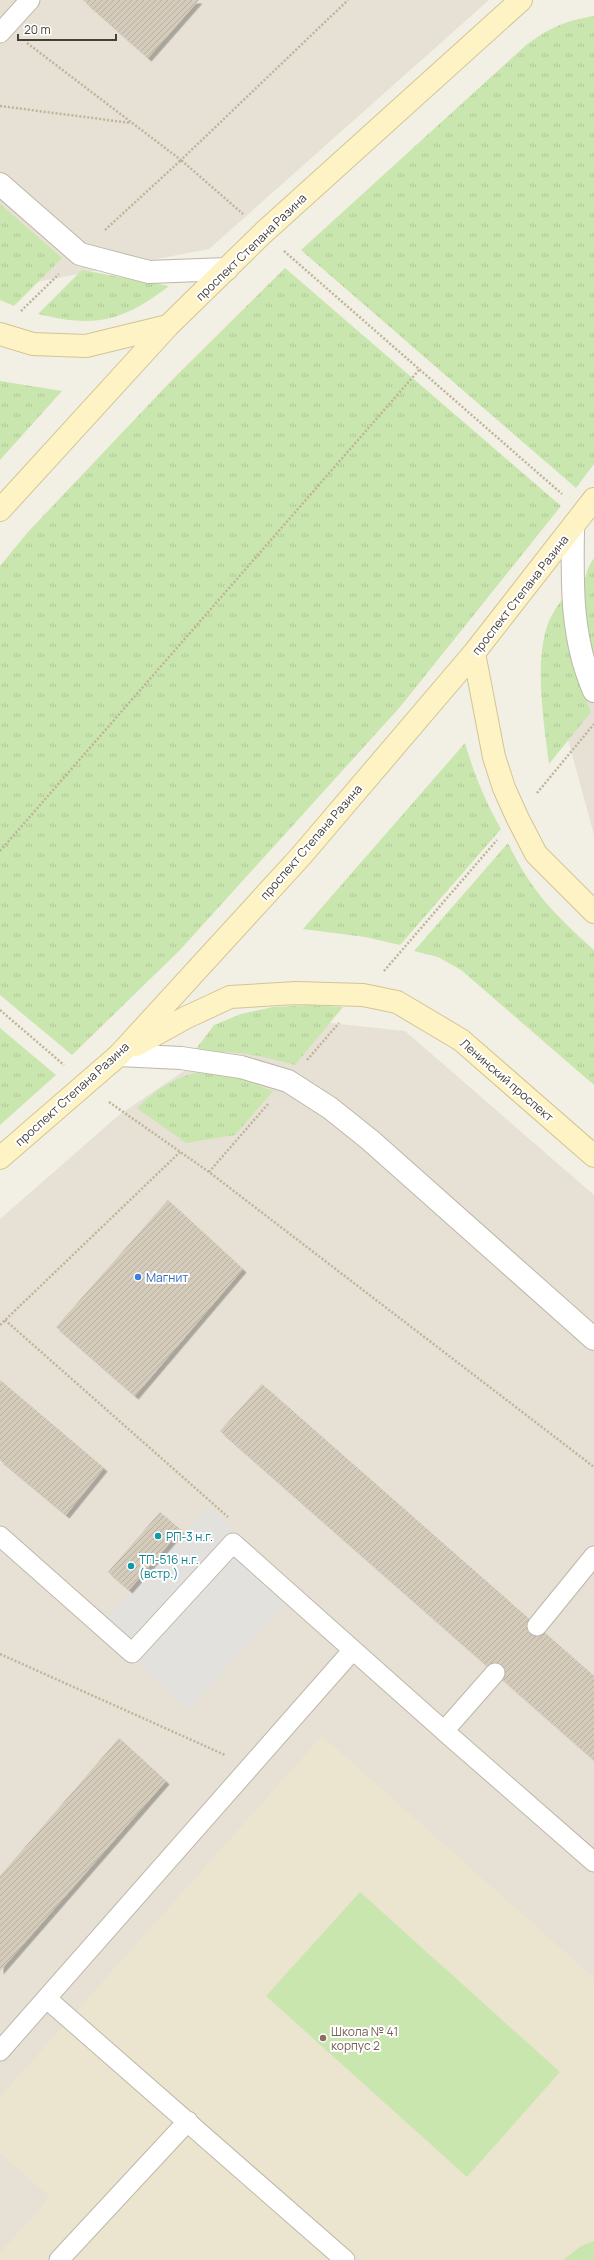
<svg xmlns="http://www.w3.org/2000/svg" width="594" height="2260" viewBox="0 0 594 2260" font-family="Manrope,sans-serif">
<style>
.residential{fill:#e6e1d4}
.education{fill:#ebe5cf}
.grass{fill:url(#grass-tufts)}
.green{fill:#cae6af}
.parking{fill:#e3e1de}
.building{fill:url(#building-hatch);filter:url(#shadow)}
.lines{fill:none;stroke-linecap:round;stroke-linejoin:round}
.lane-casing{stroke:#beb7a8;stroke-width:21}
.street-casing{stroke:#beb7a8;stroke-width:24}
.secondary-casing{stroke:#d2c596;stroke-width:24}
.path{stroke:#bfb49a;stroke-width:2.5;stroke-dasharray:2 2;stroke-linecap:butt}
.lane{stroke:#fff;stroke-width:19}
.street{stroke:#fff;stroke-width:22}
.secondary{stroke:#fdf3c4;stroke-width:22}
.shop-dot{fill:#3f7fe0;stroke:#fff;stroke-width:1.5}
.culture-dot{fill:#0f9aa8;stroke:#fff;stroke-width:1.5}
.education-dot{fill:#8d6e63;stroke:#fff;stroke-width:1.5}
.labels{text-anchor:middle;dominant-baseline:central;stroke-width:4;stroke-linejoin:round;paint-order:stroke}
.street-label{font-size:12px;fill:#453f35;stroke:#fff}
.shop-label{font-size:12px;fill:#366cbe;stroke:#fff;text-anchor:start}
.culture-label{font-size:12px;fill:#0d838f;stroke:#fff;text-anchor:start}
.education-label{font-size:12px;fill:#785e54;stroke:#fff;text-anchor:start}
</style>
<defs>
<pattern id="grass-tufts" width="24" height="20" patternUnits="userSpaceOnUse"><rect width="24" height="20" fill="#cae6af"/><path d="M3 7l-1-3M5 7V3M7 7l1-3M15 17l-1-3M17 17v-4M19 17l1-3" fill="none" stroke="#afc697"/></pattern>
<pattern id="building-hatch" width="6" height="6" patternUnits="userSpaceOnUse"><rect width="6" height="6" fill="#d4cbbb"/><path d="M-1 1l2-2M0 6l6-6M5 7l2-2" fill="none" stroke="#b7afa1"/></pattern>
<filter id="shadow"><feDropShadow dx="3.5" dy="3.5" stdDeviation="0" flood-color="#0004"/></filter>
</defs>
<rect width="100%" height="100%" fill="#f2efe5"/>
<path class="residential" d="M0,0h489l-280,249 -209,40z
M594,642v193l-37,-136z
M265,1016l140,15 189,164v1065h-594v-1041l119,-104z"/>
<path class="education" d="M322,1736l272,242v282h-594v-7l50,-56 -50,-44v-56z"/>
<path class="grass" d="M594,16v448l-18,24 -275,-238 224,-204c24,-18 39,-25 69,-30z
M0,204l62,54 -48,48 -14,-6z
M285,268l276,238 -161,201 -220,243 -108,105 -72,-60v-429l28,-34 144,-152z
M82,270l87,16c-47,36 -74,42 -131,28z
M0,381l62,10 -62,69z
M594,558v104c-8,-30 -20,-77 0,-104z
M563,598c5,39 12,76 28,114l-42,52c-5,-39 -14,-97 -3,-134 3,-12 10,-22 17,-32z
M465,743c9,31 20,58 36,86l-101,116 -35,-8 -62,-8z
M508,843c23,48 47,72 86,107v135l-133,-115 -23,-13 -24,-6z
M309,1005l34,2 -48,58 -35,-9 -30,-4 -37,1 21,-28 27,-11 32,-7z
M0,1028l56,47 -56,50z
M199,1072c27,0 50,9 74,19l-38,44 -49,8 -49,-35c19,-19 36,-30 62,-36z"/>
<path class="green" d="M360,1892l200,180 -93,105 -201,-181z
M594,2241v19h-31l18,-14z"/>
<path class="parking" d="M208,1507l92,81 -112,122 -88,-84z"/>
<path class="building" d="M83,0h116l-51,58z
M168,1200l75,69 -108,127 -79,-69z
M0,1380l104,88 -38,47 -66,-55z
M262,1384l332,292v84l-374,-329z
M160,1512l21,18 -52,60 -21,-18z
M119,1738l47,43 -166,190v-95z"/>
<g class="lines">
<defs>
<path id="lane" d="M0,33l30,-33
M0,1536l132,117 101,-110 211,188
M537,1626l57,-70
M495,1673l-51,58 150,131
M47,1999l298,261
M0,2051l352,-400
M59,2260l129,-139"/>
<path id="street" d="M0,184l80,70 69,18 78,-3
M573,528c-1,57 -2,110 21,163
M119,1055l62,3 60,9 47,14 42,27 40,32 224,199"/>
<path id="secondary" d="M0,334l33,10 53,2 82,-20
M0,510l168,-184 95,-93 258,-233
M474,653l20,104 10,31 13,29 19,37 58,58
M136,1045l49,-27 45,-21 66,-4 67,2 34,7 64,38 133,116
M0,1158l119,-103 182,-199 173,-203 120,-154"/>
</defs>
<use href="#lane" class="lane-casing"/>
<use href="#street" class="street-casing"/>
<use href="#secondary" class="secondary-casing"/>
<path class="path" d="M27,43l154,117 167,-160
M0,106l131,17
M105,230l76,-70 62,54
M284,251l278,243
M21,311l38,-37
M537,793l57,-69
M0,851l419,-481
M384,971l113,-131
M0,1010l64,55
M307,1060l32,-37
M109,1102l100,70 385,295
M209,1172l59,-68
M5,1320l223,197
M0,1325l180,-173
M0,1654l225,101"/>
<use href="#lane" class="lane"/>
<use href="#street" class="street"/>
<use href="#secondary" class="secondary"/>
</g>
<circle class="shop-dot" cx="138" cy="1277" r="4"/>
<g class="culture-dot">
<circle cx="158" cy="1536" r="4"/>
<circle cx="131" cy="1566" r="4"/>
</g>
<circle class="education-dot" cx="323" cy="2038" r="4"/>
<g class="labels">
<g class="street-label">
<text transform="translate(251 247) rotate(-44)">проспект Степана Разина</text>
<text transform="translate(520 595) rotate(-52)">проспект Степана Разина</text>
<text transform="translate(311 842) rotate(-49)">проспект Степана Разина</text>
<text transform="translate(507 1080) rotate(41)">Ленинский проспект</text>
<text transform="translate(72 1094) rotate(-42)">проспект Степана Разина</text>
</g>
<g class="shop-label">
<text x="146" y="1277">Магнит</text>
</g>
<g class="culture-label">
<text x="166" y="1536">РП-3 н.г.</text>
<text x="139" y="1559">ТП-516 н.г.<tspan x="139" dy="14">(встр.)</tspan></text>
</g>
<g class="education-label">
<text x="331" y="2031">Школа № 41<tspan x="331" dy="14">корпус 2</tspan></text>
</g>
</g>
<path d="M18 34v6h98v-6" fill="none" stroke="#453f35" stroke-width="2"/>
<text x="24" y="34" font-size="12" fill="#453f35" stroke="#ffffff" stroke-width="3" paint-order="stroke">20 m</text>
</svg>
